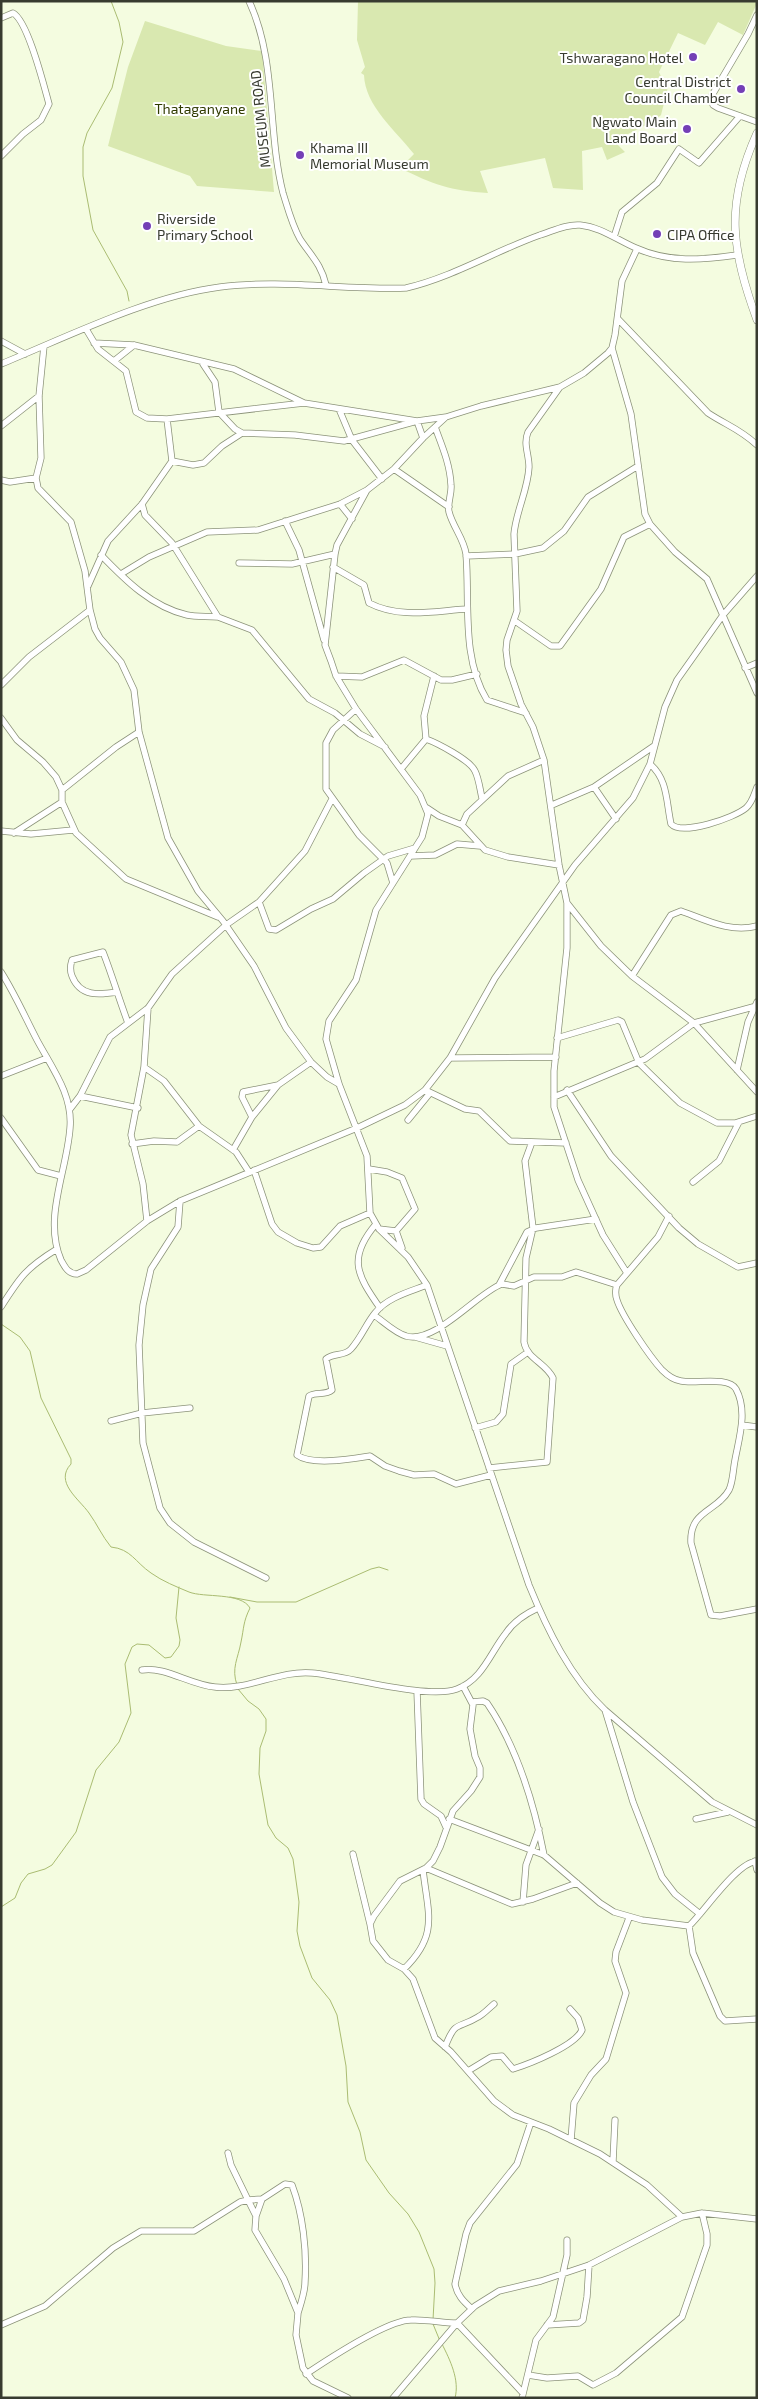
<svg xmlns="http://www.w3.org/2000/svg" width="758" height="2399" viewBox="0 0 758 2399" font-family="'Exo 2',sans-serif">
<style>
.green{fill:#d9e8b0}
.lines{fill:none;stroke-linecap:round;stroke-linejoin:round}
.stream{stroke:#aabc72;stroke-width:1}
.minor-casing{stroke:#8c937a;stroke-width:7}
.major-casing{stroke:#8c937a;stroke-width:8}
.minor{stroke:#fff;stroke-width:5.5}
.major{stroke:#fff;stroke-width:7}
.poi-dot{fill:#743fb6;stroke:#fff;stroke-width:2}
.labels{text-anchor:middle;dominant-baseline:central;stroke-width:4;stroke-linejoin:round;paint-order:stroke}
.poi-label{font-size:14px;fill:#383b30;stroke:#fff;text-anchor:end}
.park-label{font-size:14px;fill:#303a00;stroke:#fff}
.street-label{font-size:14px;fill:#383b30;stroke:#fff}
</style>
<rect width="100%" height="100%" fill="#f4fce0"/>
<path class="green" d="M358,1h399v2l-14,32 -25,-13 -13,23 -27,-12 -19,39 6,13 3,2 -7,28 -7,6 -40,20 11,11 -18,8 -5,-13 -20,4 1,39 -30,-2 -8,-30 -65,13 8,22c-37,-2 -56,-9 -88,-25l14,-14c-18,-23 -49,-48 -50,-79l-3,-2 4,-6 -8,-27z
M145,21l81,25 36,5 12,141 -77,-6 -7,-10 -82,-30 20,-79z"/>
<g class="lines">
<path class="stream" d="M111,1l8,21 4,20 -11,46 -25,45 -4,14v29l10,54 34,61 2,10
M1,1324l19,13 10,14 11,47 30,61v5c-17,18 8,35 18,49 8,11 13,23 22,34 20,2 24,15 40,26 11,8 26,14 38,19 15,6 52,0 61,16 -7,14 -6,20 -9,34 -3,17 -10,26 -4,43
M230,1597l27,5h39l75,-33 8,-2 9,3
M238,1689l10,12 11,8 7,10v12l-6,17 -1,26 9,51 8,13 12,10 5,11 6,43 -2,29 3,15 12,32 18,22 7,15 9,51 2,36 12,30 6,28 23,33 19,21 11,18 15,37 1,14 -2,37
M1,1907l14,-9 6,-15 7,-9 17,-5 7,-4 24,-33 20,-62 23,-28 12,-29 -6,-49 7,-17 5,-3 12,1 16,13 6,-1 8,-11 1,-6 -4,-22 3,-31
M433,2324l7,17
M442,2344c8,16 18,36 13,54"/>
<defs>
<path id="minor" d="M249,1c28,60 18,129 34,192 5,16 9,32 17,46 12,18 21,25 26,46
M757,15l-9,19 -37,63 2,8 5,3 39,14
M1,18l12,-5c15,8 31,73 36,91l-8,16 -18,14 -22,22
M614,237l8,-25 35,-29 22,-34 20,14 41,-47
M637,249l-15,32 -7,54 -3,13 -4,5 -24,20 -24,14 -79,19 -35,11 -23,21 -29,31 -27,21 -30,55 -2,9 -10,91 6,16 5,15 20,33 64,86 8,19 -6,23 -46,73 -20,70 -27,41 -3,18 13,45 28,72 3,57 9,16 29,28 19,28 102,300c18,44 41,92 76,125l107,92 45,23
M618,319l90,94c18,12 32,16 49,32
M86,329l12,20 28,22 10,41 11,6 20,1 137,-16 113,18 6,17
M1,341l24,13
M94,343l40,2 100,24 70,34
M44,346l-5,50 2,62 -5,20 2,10 33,34 14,49 5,39 5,19 5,9 21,24 13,28 5,42 29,106 30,53 25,30 31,45 32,62 25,34 16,15 12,7
M612,348l19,66 14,100 5,10 25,28 32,27 50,114
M114,361l20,-16
M1,364c66,-27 148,-68 219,-77 61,-8 124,3 186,1 47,-11 89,-37 134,-53 13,-4 26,-11 40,-10 21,2 37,15 56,23 33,15 66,12 101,7
M203,364l12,18 4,30 16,17 7,4
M560,387l-32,45c-5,12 1,22 1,35 -1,23 -13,44 -15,67l3,77 -10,29 -1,10 2,16 13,38 12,23 11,33 15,105 8,38 34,43 31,30 62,47 63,69
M339,409l13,31 30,39
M1,426l38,-30
M435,427c7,19 15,37 16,58 1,9 -4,18 -2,27 4,15 15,27 17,42 4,47 -5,104 21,146l39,13
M172,461l21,4 11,-2 18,-17 20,-13 53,2 49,6 73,-20 29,-4
M394,469l55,38
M1,480l9,2 26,-4
M142,504l3,11 27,28 46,74 34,13 57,69 26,14 25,21 25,13
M340,504l12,15
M285,521l14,29 25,90
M101,555c24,25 51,52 86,60 9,2 21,1 31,2
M466,556l49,-2 28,-6 21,-17 24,-34 50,-31
M239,563l53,1 43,-10
M333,567l31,18 5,18c31,16 65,8 98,6
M121,574l28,-17 58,-25 51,-2 82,-26 27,-14
M88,586l20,-45 34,-37 30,-43 -5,-42
M515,621l36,25h9l41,-57 23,-52 26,-13
M745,668l12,-5
M336,676l26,1 42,-17 37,20h11l25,-6
M1,685l28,-28 61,-47
M356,709l-23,21 -7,13v46l33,46 28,28 6,20
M1,718l16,22 26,22 13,15 6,13v12l14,31 50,46 92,38
M426,739c11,4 44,21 49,32 4,8 5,19 7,27
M650,764c18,16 16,37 21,60 11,12 63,-6 75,-16 6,-5 8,-13 11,-21
M401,769l25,-30 -2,-23 10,-40
M594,787l22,32
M62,790l54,-43 23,-15
M552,805l42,-18 60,-41
M427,808l12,8 23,9 23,25 23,7 51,8
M462,825l5,-11 41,-38 36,-16
M1,831l30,3 42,-4
M14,833l48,-31
M411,856l24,-1 22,-11 23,2
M259,902l10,27 7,1 35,-21 22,-10 31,-26 24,-17 27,-8
M567,903v45l-13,123v36l24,73 25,55 24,38
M1,972c14,22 24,45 36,68 15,28 36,55 33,88 -3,43 -27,90 -9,132 4,7 7,14 16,14l9,-4 61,-49 33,-20 177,-73 48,-23 20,-15 25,-32 45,-80 19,-27 61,-86 58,-67 17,-34 15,-57 12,-27 46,-65 34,-39
M632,976l39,-61 10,-4c25,9 49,22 76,15
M117,992c-18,3 -37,5 -45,-16 -2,-5 -2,-10 0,-16l31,-8c9,23 16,47 25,71
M557,1038l61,-18 4,2 17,41 41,40 37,20h18l22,-7
M450,1058l106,-1
M144,1067l20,14 35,45 37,26 13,20
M737,1070l11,-48 9,-20
M1,1076l46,-18
M425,1090l40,19 14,2 31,30 56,2
M567,1090l44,66 68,72 19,16 40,23 19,-4
M80,1096l58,12
M554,1097l91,-38 49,-36 59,-16
M70,1109l10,-13 30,-59 38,-29 24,-34 54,-49 33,-23 46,-51 27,-52
M252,1117l26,-32
M1,1118l37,52 23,6
M408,1120l22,-27
M132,1144l22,-3 23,1 22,-16
M233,1150l19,-33 -10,-20 1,-5 35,-7 33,-23
M369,1169l18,3 15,6 13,31 -19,22 6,17
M254,1170l18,54 6,8 19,11 16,5 8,-1 19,-21 30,-13
M693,1182l26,-21 20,-39
M180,1201l-2,26 -27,42 -8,36 -4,40 4,98 17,65 10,15 24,19 72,36
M669,1216l-11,21 -41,48c-2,5 -2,9 0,15 5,16 33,57 45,70 5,5 12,10 19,11 14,3 47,-5 55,8 12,22 3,49 -1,71 -2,10 -2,22 -6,30 -12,22 -40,20 -38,53l20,72 9,1 37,-7
M147,1221l-4,-37 -12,-49 13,-68 4,-59
M376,1224c-29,34 -19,51 4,84
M379,1229l17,2
M427,1285c-18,7 -39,12 -52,28 -9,11 -14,25 -24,36 -7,8 -17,3 -25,10l6,31c-7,6 -16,1 -23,6l-12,59c15,11 54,4 73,1l15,10 14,5 15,4 20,-1 22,10 35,-9
M499,1285l28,-53 9,-4 60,-9
M1,1307c19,-30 25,-39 56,-58
M374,1315c10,7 21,18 32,21 29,9 72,-44 96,-52l12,2 20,-9h28l14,-5 41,13
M415,1337l32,9
M111,1421l31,-8 48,-5
M742,1425l15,2
M475,1428l21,-6 7,-8 8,-50 17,-12
M489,1468l58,-6 6,-84c-7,-15 -26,-19 -29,-36l2,-84 7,-30 -8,-67 7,-19
M142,1670c23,-4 48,15 73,17 32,4 64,-17 97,-14 35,3 116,27 145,16 26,-10 33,-36 49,-56 8,-12 19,-19 32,-25
M463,1686l10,19 -3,24 5,27 5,12v9l-9,14 -18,20 -13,36 -7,14 -7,7 -26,13 -26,35 -4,8 3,17 15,19 16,9 9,10 22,59 16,14 43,49 19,14 36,14 51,25 47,31 35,32
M417,1691l4,108 3,5 17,12 5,11
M472,1702l11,-1 4,2c30,44 47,101 57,152
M605,1710l28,92 29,75 13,17 25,20
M449,1819l95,36 56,48 14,9 28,8 47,6c16,-15 47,-63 68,-65
M696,1819l32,-7
M353,1854l17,70
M755,1861l2,9
M426,1868l86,36 21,-5 44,-16
M523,1902l3,-37 13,-36
M689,1926l4,27 27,63 5,5 32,-2
M404,1969c35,-34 24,-55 19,-99
M445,2047c11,-28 12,-17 33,-30 6,-3 11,-9 16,-13
M468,2071l23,-14 11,-1 11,13c16,-5 62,-23 69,-39l-4,-12 -8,-9
M571,2140l3,-37 17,-28 15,-16 20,-66 -11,-32 1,-9 13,-34
M228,2153l3,12 17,35 14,-1
M613,2161l2,-41
M256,2216l6,-17 23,-15 7,1c11,29 15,66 13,97 0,10 -4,21 -7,31
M472,2309c-9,-8 -15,-14 -17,-25l11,-50 4,-11 47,-59 14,-42
M1,2325l44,-19 68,-58 28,-17h53l46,-29 8,-2 8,16 -1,14 29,49 14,34 -2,22 7,33 10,13 35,17
M547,2325l32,-2 4,-3 4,-23 2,-32
M306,2374c21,-14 82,-54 105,-54 15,-1 31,3 46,3l66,70
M528,2375l19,3 31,-2 15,9 23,-12 66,-56 25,-72v-11l-5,-21
M393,2398l64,-75 18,-17 24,-15 42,-10 48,-16 93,-48 20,-4 55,6
M522,2398l14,-58 17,-23 14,-62v-15"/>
<path id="major" d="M757,133c-32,71 -26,116 0,187"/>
</defs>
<use href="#minor" class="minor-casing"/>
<use href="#major" class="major-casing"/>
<use href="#minor" class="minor"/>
<use href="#major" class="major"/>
</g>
<g class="poi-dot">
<circle cx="693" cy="57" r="5"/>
<circle cx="741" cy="89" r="5"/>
<circle cx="687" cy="129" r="5"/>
<circle cx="300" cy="155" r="5"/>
<circle cx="147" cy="226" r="5"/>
<circle cx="657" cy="234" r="5"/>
</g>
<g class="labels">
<g class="poi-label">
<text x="683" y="57">Tshwaragano Hotel</text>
<text x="731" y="81">Central District<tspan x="731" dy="16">Council Chamber</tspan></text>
<text x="677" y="121">Ngwato Main<tspan x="677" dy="16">Land Board</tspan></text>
<text x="310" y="147" text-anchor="start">Khama III<tspan x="310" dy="16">Memorial Museum</tspan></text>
<text x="157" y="218" text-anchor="start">Riverside<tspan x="157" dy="16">Primary School</tspan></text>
<text x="667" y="234" text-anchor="start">CIPA Office</text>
</g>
<g class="park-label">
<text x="200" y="108">Thataganyane</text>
</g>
<g class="street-label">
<text transform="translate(260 119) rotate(-96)">MUSEUM ROAD</text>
</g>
</g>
<rect width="758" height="2399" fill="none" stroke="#383b30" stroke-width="5"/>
</svg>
